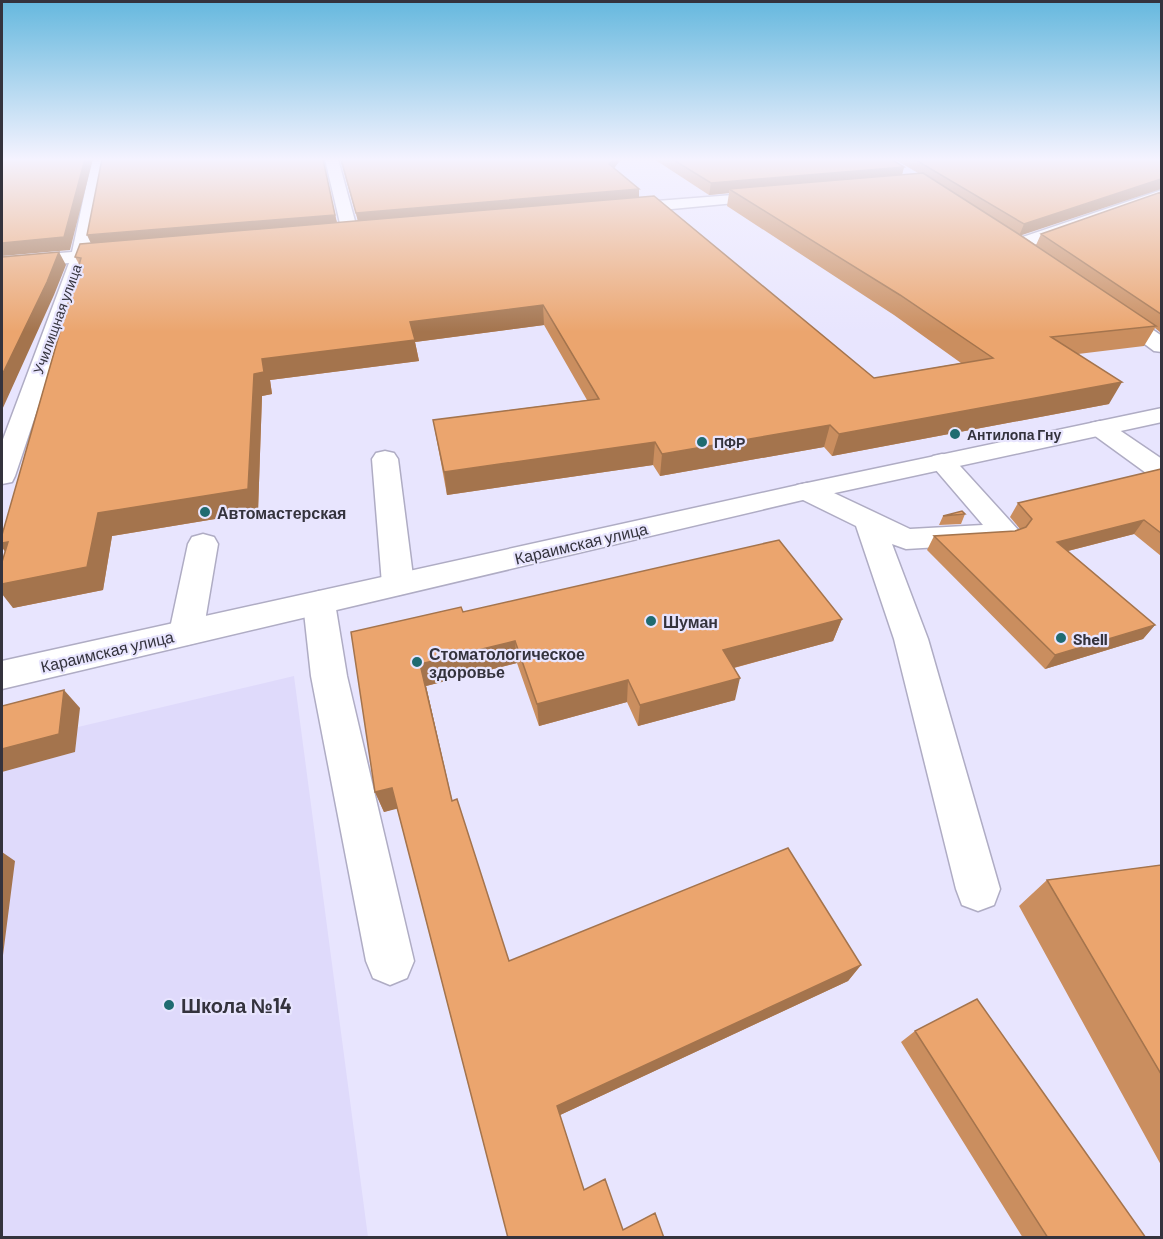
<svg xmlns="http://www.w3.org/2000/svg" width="1163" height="1239" viewBox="0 0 1163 1239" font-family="Barlow,sans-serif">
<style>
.built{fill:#dfdafb}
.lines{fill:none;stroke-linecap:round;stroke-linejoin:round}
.minor-casing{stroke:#afacc4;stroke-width:3}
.major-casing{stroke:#afacc4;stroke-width:3}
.minor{fill:#fff;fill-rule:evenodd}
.major{fill:#fff;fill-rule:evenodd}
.wall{fill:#ca8e5f}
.shaded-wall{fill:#a4744d}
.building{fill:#eba56e;stroke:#a4744d;stroke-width:1.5}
.poi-dot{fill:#1f6b71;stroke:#e8e5fe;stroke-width:2}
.labels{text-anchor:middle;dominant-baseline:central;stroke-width:4.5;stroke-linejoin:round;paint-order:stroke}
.far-street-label{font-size:14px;fill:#34333d;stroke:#e8e5fe}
.far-poi-label{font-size:14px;font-weight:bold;fill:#34333d;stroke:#e8e5fe;text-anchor:start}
.poi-label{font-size:16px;font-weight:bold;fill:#34333d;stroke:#e8e5fe;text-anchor:start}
.street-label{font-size:16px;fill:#34333d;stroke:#e8e5fe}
.near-poi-label{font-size:20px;font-weight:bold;fill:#34333d;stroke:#e8e5fe;text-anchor:start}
</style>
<rect width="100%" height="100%" fill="#e8e5fe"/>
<path class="built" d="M294,676l74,561 -366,1v-466l73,-20 3,-25z"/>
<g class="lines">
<defs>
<path id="minor" d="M92,159h14l-16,91 36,-1 3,4 -3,4 -39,4 -72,215 -3,6 -10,2v-42l67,-179 -67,5v-10l70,-6z
M325,159h13l20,73 -2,3h-12l-2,-3z
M1162,190v9l-139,50h-12l-3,-4 3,-4z
M771,192l5,1 2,3 -2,3 -157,15 -8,-5 8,-5z
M1100,421l9,2 53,36v21l-9,-2 -62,-45 -3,-5 3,-5z
M385,451l9,2 4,6 16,125 -5,8 -11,3 -11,-3 -5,-8 -10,-125 4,-6z
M942,454l9,2 70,77 -5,7 -10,3 -100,6 -14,-5 36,95 72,250 -6,16 -16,6 -16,-6 -6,-16 -62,-250 -38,-113 -59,-29 -4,-6 4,-6 10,-2 10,2 93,44 73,-4 -54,-63 4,-6z
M203,534l11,3 4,7 -15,89 -5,9 -12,3 -12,-3 -5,-9 19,-89 4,-7z
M319,591l11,4 5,8 12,73 67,285 -7,17 -17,7 -17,-7 -7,-17 -55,-285 -8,-73 5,-8z"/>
<path id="major" d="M1114,306l7,2 41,28v16l-8,-1 -47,-35 -3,-4 3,-4z
M1162,408v14l-355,77 -805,190v-28l805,-178z"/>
</defs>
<use href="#minor" class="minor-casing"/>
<use href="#major" class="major-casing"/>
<use href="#minor" class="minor"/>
<use href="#major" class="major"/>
</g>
<path class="wall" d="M323,159l14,64 21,-2 -18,-62h281l-7,9 25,21v8l235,181 87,-15 -67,-48 -167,-109 2,-13 -20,2 -55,-36h237l13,8 -2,8 16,-2 -24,-14h267l-140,76 15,10 5,-11 120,-42v141l-6,-5 -11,18 -66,8 31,50 -277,52 -8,-9 -164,29 -7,-11 -206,30 -14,-75 154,-20 -43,-75 -129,17 4,19 -149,19 2,14 -10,2 -4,116 -146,24 -9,54 -90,18 -8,-56 -3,-5v-12l77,-271 -4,-7 16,-13z
M1161,469v87l-27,-22 -66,17 87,74 -12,14 -98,30 -118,-119 7,-14 81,-5 5,-2 -10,-12 8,-14z
M965,514l-4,10 -22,1 4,-9z
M463,612l379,7 -9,22 -99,27 1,32 -97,26 -11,-24 -88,24 -22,-63 -91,23 26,115 57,160 352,4 -13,16 -288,134 24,75 39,40 41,8h-156l-111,-430 -13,4 -9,-20 -24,-160z
M1161,865v300l-142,-259 28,-26z
M915,1031l231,207h-123l-122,-196z"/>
<path class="shaded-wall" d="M85,159h8l-23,91 -68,6v-13z
M614,159h7l-12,16v-11z
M904,167l-3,11 -172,11v4l-20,2 2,-12z
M1161,179v10l-142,47 5,-12z
M639,189v12l-280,24 -3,-12z
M335,215l3,12 -245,21 -6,-13z
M59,252l7,13 -12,30 -52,115v-35z
M543,305l1,20 -129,17 4,19 -149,19 2,14 -10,2 -4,116 -146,24 -9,54 -90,18 -11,-14v-10l96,-71 156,-139 8,-15 148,-37z
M1122,382l-13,22 -277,52 7,-22z
M830,425l-6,22 -164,29 2,-22z
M655,442l-2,23 -206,30 -3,-23z
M1144,520l-10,14 -86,22 9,-14z
M8,542l9,25 -15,-20v-4z
M842,619l-9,22 -115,31 5,-22z
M1155,625l-12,14 -98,30 10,-14z
M515,641l2,22 -91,23 31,135 -37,-157z
M740,678l-5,22 -97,26 2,-21z
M628,680l-1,22 -88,24 -2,-22z
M64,690l16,18 -5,44 -73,20v-23z
M392,788l8,20 -16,4 -9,-20z
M2,852l13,9 -13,102z
M861,965l-13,16 -290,135 -1,-10z"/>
<path class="building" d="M2,159h83l-21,78 -62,6z
M102,159h221l12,56 -248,20z
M341,159h273l-5,5 30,25 -283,24z
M672,159h219l13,8 -193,16z
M914,159h247v20l-137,45z
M923,173l94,60 139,93 -105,11 71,45 -283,52 -9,-9 -168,29 -7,-12 -211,30 -11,-52 166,-21 -56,-94 -133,17 5,18 -153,19 2,13 -10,2 -6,115 -150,24 -11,54 -85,17v-22l6,-20 -6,1v-8l79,-277 -6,-1 5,-13 574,-48 220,182 119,-20 -93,-63 -171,-106z
M1161,192v122l-120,-80z
M59,252l-12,30 -45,93v-118z
M1161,469v64l-17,-13 -87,22 98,83 -100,30 -121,-119 81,-5 11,-4 6,-8 -14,-16z
M962,511l3,3 -22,2z
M779,540l63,79 -119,31 17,28 -100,27 -12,-25 -91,24 -22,-63 -95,23 32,137 5,-2 52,162 279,-113 73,117 -304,141 27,84 21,-11 18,51 32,-17 9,25h-156l-116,-450 -17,4 -24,-160 110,-25 2,5z
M64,690l-5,44 -57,15v-43z
M1161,865v209l-114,-194z
M977,999l169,239h-98l-133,-207z"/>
<linearGradient id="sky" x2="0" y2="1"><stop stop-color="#65b8de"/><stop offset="0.48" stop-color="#f5f3ff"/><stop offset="1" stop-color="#f5f3ff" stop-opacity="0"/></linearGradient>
<rect width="1163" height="332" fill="url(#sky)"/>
<g class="poi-dot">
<circle cx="955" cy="434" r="6"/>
<circle cx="702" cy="442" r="6"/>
<circle cx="205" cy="512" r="6"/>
<circle cx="651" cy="621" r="6"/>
<circle cx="1061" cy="638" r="6"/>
<circle cx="417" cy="662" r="6"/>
<circle cx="169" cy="1005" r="6"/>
</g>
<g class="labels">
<g class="far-street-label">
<text transform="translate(57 319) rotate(-70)">Училищная улица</text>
</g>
<g class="far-poi-label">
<text x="967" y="434">Антилопа Гну</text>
<text x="714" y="442">ПФР</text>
</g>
<g class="poi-label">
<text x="217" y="512">Автомастерская</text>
<text x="663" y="621">Шуман</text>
<text x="1073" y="638">Shell</text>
<text x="429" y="653">Стоматологическое<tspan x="429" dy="18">здоровье</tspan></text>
</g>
<g class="street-label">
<text transform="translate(581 543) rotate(-13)">Караимская улица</text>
<text transform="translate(107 651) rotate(-13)">Караимская улица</text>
</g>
<g class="near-poi-label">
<text x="181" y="1005">Школа №14</text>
</g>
</g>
<rect width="1163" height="1239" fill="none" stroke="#34333d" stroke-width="6"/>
</svg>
